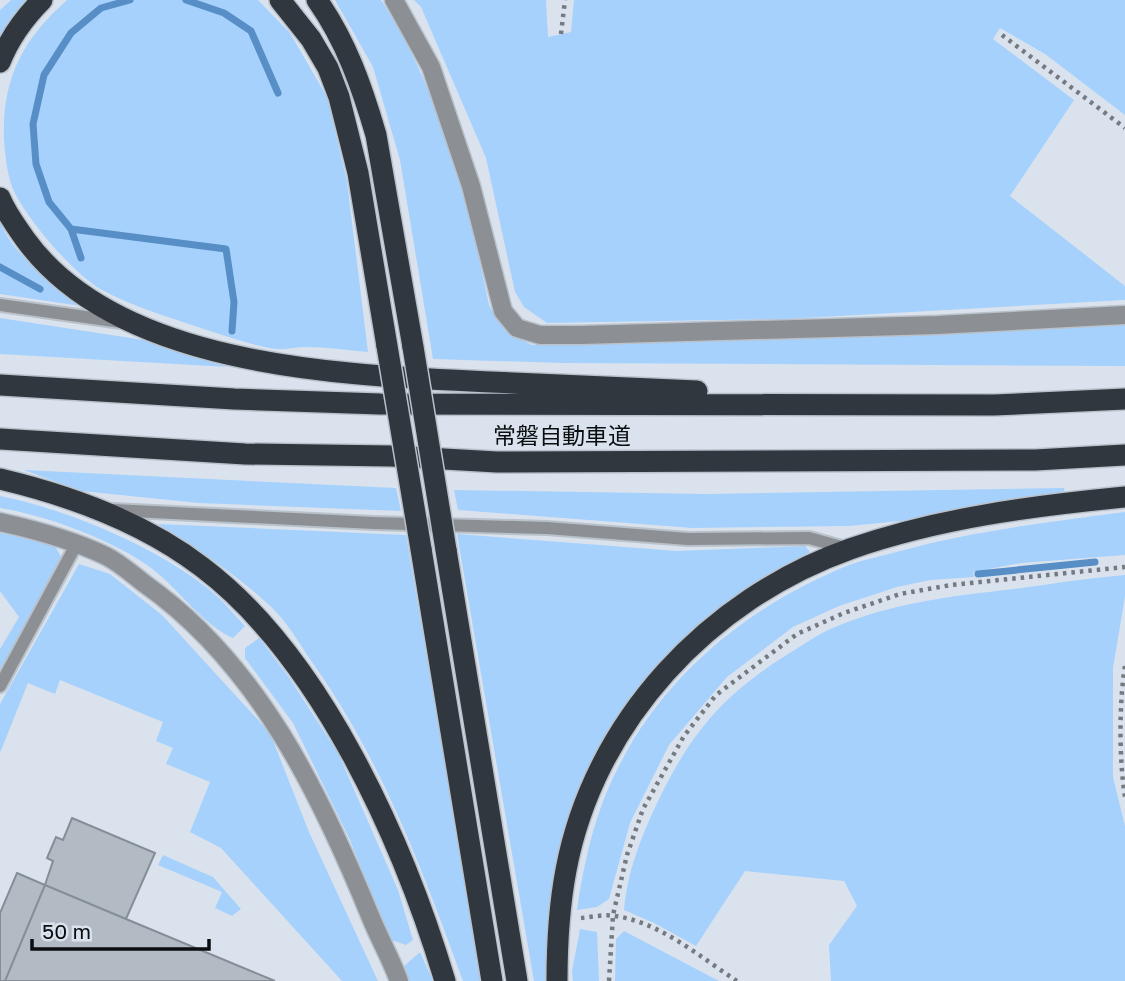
<svg xmlns="http://www.w3.org/2000/svg" width="1125" height="981" viewBox="0 0 1125 981" font-family="'Golos Text','Noto Sans JP',sans-serif">
<style>
.green{fill:#a6d1fd}
.lines{fill:none;stroke-linecap:round;stroke-linejoin:round}
.stream{stroke:#578ec5;stroke-width:7}
.building{fill:#b2bbc4;stroke:#858e97;stroke-width:2}
.service-casing{stroke:#b9c1ca;stroke-width:16}
.minor-casing{stroke:#b9c1ca;stroke-width:21}
.motorway-casing{stroke:#b9c1ca;stroke-width:24}
.path{stroke:#747a80;stroke-width:4.5;stroke-dasharray:3.5 5;stroke-linecap:butt}
.service{stroke:#8c9094;stroke-width:12}
.minor{stroke:#8c9094;stroke-width:18}
.motorway{stroke:#30373f;stroke-width:21}
.motorway-bridge-casing{stroke:#b9c1ca;stroke-width:24;stroke-linecap:butt}
.motorway-bridge{stroke:#30373f;stroke-width:21}
.labels{text-anchor:middle;dominant-baseline:central;stroke-width:6;stroke-linejoin:round;paint-order:stroke}
.street-label{font-size:23px;fill:#0b0e11;stroke:#dae3ed}
</style>
<rect width="100%" height="100%" fill="#dae3ed"/>
<path class="green" d="M11,0h15l-13,15 -13,23v-28z
M67,0h191l32,33 37,64 20,85 21,170c-21,-2 -42,-5 -63,-5 -9,0 -18,3 -27,2 -21,-2 -56,-14 -77,-21 -32,-11 -68,-21 -99,-38 -29,-16 -77,-73 -90,-103 -5,-14 -7,-33 -8,-48 -2,-60 18,-99 63,-139z
M335,0h46c60,91 86,200 108,305 10,20 23,31 43,40l593,-22v43l-563,-3 -129,-4 -33,-199 -27,-93z
M414,0h132l2,37 23,-5 3,-32h551v115l-80,-61 -45,-26 -7,11 81,61 -64,96 115,90v14l-339,19 -239,4 -23,-16 -9,-15 -29,-134 -65,-151z
M0,222c14,35 53,60 81,84l-81,-12z
M0,318l144,22 84,27 -228,-13z
M24,470l372,18 5,23 -202,-8 -118,-12z
M1064,488l1,7 -165,26 -50,5 -158,2 -234,-18 -4,-20 253,4z
M0,496c67,13 159,52 211,95 12,10 23,23 34,35l-12,12c-31,-14 -51,-45 -78,-67 -36,-29 -109,-56 -155,-63z
M1125,512v43l-104,8 -48,9 1,5 -44,3 -33,7 -58,19 -46,21 -66,50 -58,68 -39,78 -21,76 -12,8 -20,3c7,-48 18,-98 41,-142 47,-95 134,-164 231,-203 16,-6 34,-9 51,-14 74,-20 149,-29 225,-39z
M158,524l248,11 76,446h-19c-41,-112 -80,-218 -149,-316 -12,-17 -23,-37 -37,-52 -35,-36 -78,-62 -119,-89z
M0,533l36,6 19,7 8,14 -63,110v-21l19,-32 -19,-26z
M457,534l220,17 128,-5 5,6c-104,60 -187,126 -231,241 -6,15 -13,30 -17,45 -3,14 -5,28 -7,42 -5,33 -10,68 -8,101h-13z
M79,564l31,10 52,41 108,118 39,99 69,149h-36l-121,-133 -31,-16 20,-50 -44,-18 7,-16 -17,-7 7,-19 -103,-42 -5,14 -27,-11 -28,70v-49z
M1125,575v21l-12,72v109l12,49v155h-294l-2,-36 28,-39 -13,-25 -99,-10 -49,75 -42,-23 -30,-13c4,-45 22,-85 42,-125 34,-65 68,-98 130,-136 12,-7 24,-16 37,-21 57,-25 120,-32 181,-39 37,-5 74,-11 111,-14z
M259,638l29,38 50,77 60,137 15,50 -7,5 -15,-5 -6,-11 -35,-89 -57,-117 -48,-65v-10z
M163,855l50,22 28,32 -9,7 -17,-8 7,-16 -64,-27z
M580,929l17,3 2,49h-26l-1,-10z
M624,931l95,50h-104l1,-42z
M420,952l13,29h-25l-5,-14z"/>
<g class="lines">
<path class="stream" d="M186,0l38,13 27,18 27,62
M71,229l155,20 8,53 -2,29
M81,258l-10,-29 -22,-27 -13,-38 -3,-40 11,-49 27,-42 30,-25 29,-8
M0,267l40,22
M978,574l117,-12"/>
</g>
<path class="building" d="M72,818l83,35 -29,66 -81,-34 8,-24 -6,-3 9,-21 7,3z
M17,873l28,12 -40,96h-5v-68z
M45,885l81,34 149,62h-270z"/>
<g class="lines">
<defs>
<path id="service" d="M0,305l121,17
M113,510l261,13 173,5 141,11 121,-1 40,11
M0,686l76,-141"/>
<path id="minor" d="M394,0l37,67 40,119 32,125 14,17 23,7h41l356,-10 188,-10
M0,522c36,8 73,18 106,34 14,7 27,19 39,28 113,80 175,209 226,334 9,22 20,41 28,63"/>
<path id="motorway" d="M280,0l31,39 17,29 11,29 19,76 29,173
M317,0c29,41 45,87 59,135l37,212
M0,62c10,-25 23,-43 42,-62
M0,198c6,15 16,28 25,41 94,130 321,136 466,143 69,3 137,6 206,9
M0,385l234,14 146,5 614,1 131,-6
M0,439l245,15 146,2 106,6 538,-2 90,-5
M0,479c72,17 143,43 202,88 119,90 201,274 243,414
M421,549l71,432
M446,550l71,431
M557,981c0,-37 2,-74 9,-111 28,-149 143,-271 284,-321 89,-31 182,-43 275,-52"/>
</defs>
<use href="#service" class="service-casing"/>
<use href="#minor" class="minor-casing"/>
<use href="#motorway" class="motorway-casing"/>
<path class="path" d="M561,34l4,-34
M1002,35l123,93
M1125,666c-6,37 -6,93 0,131
M581,918c11,-1 23,-4 34,-2 45,6 85,41 122,65
M609,981l4,-66 14,-60 16,-46 41,-73 32,-41 81,-61 47,-21 56,-19 51,-9 174,-18"/>
<use href="#service" class="service"/>
<use href="#minor" class="minor"/>
<use href="#motorway" class="motorway"/>
<defs>
<path id="motorway-bridge" d="M387,346l34,203
M413,347l33,203"/>
</defs>
<use href="#motorway-bridge" class="motorway-bridge-casing"/>
<use href="#motorway-bridge" class="motorway-bridge"/>
</g>
<g class="labels">
<g class="street-label">
<text x="562" y="435">常磐自動車道</text>
</g>
</g>
<path d="M32 939v10h177v-10" fill="none" stroke="#0b0e11" stroke-width="3.5"/>
<text x="42" y="939" font-size="21" fill="#0b0e11" stroke="#dae3ed" stroke-width="5" paint-order="stroke">50 m</text>
</svg>
